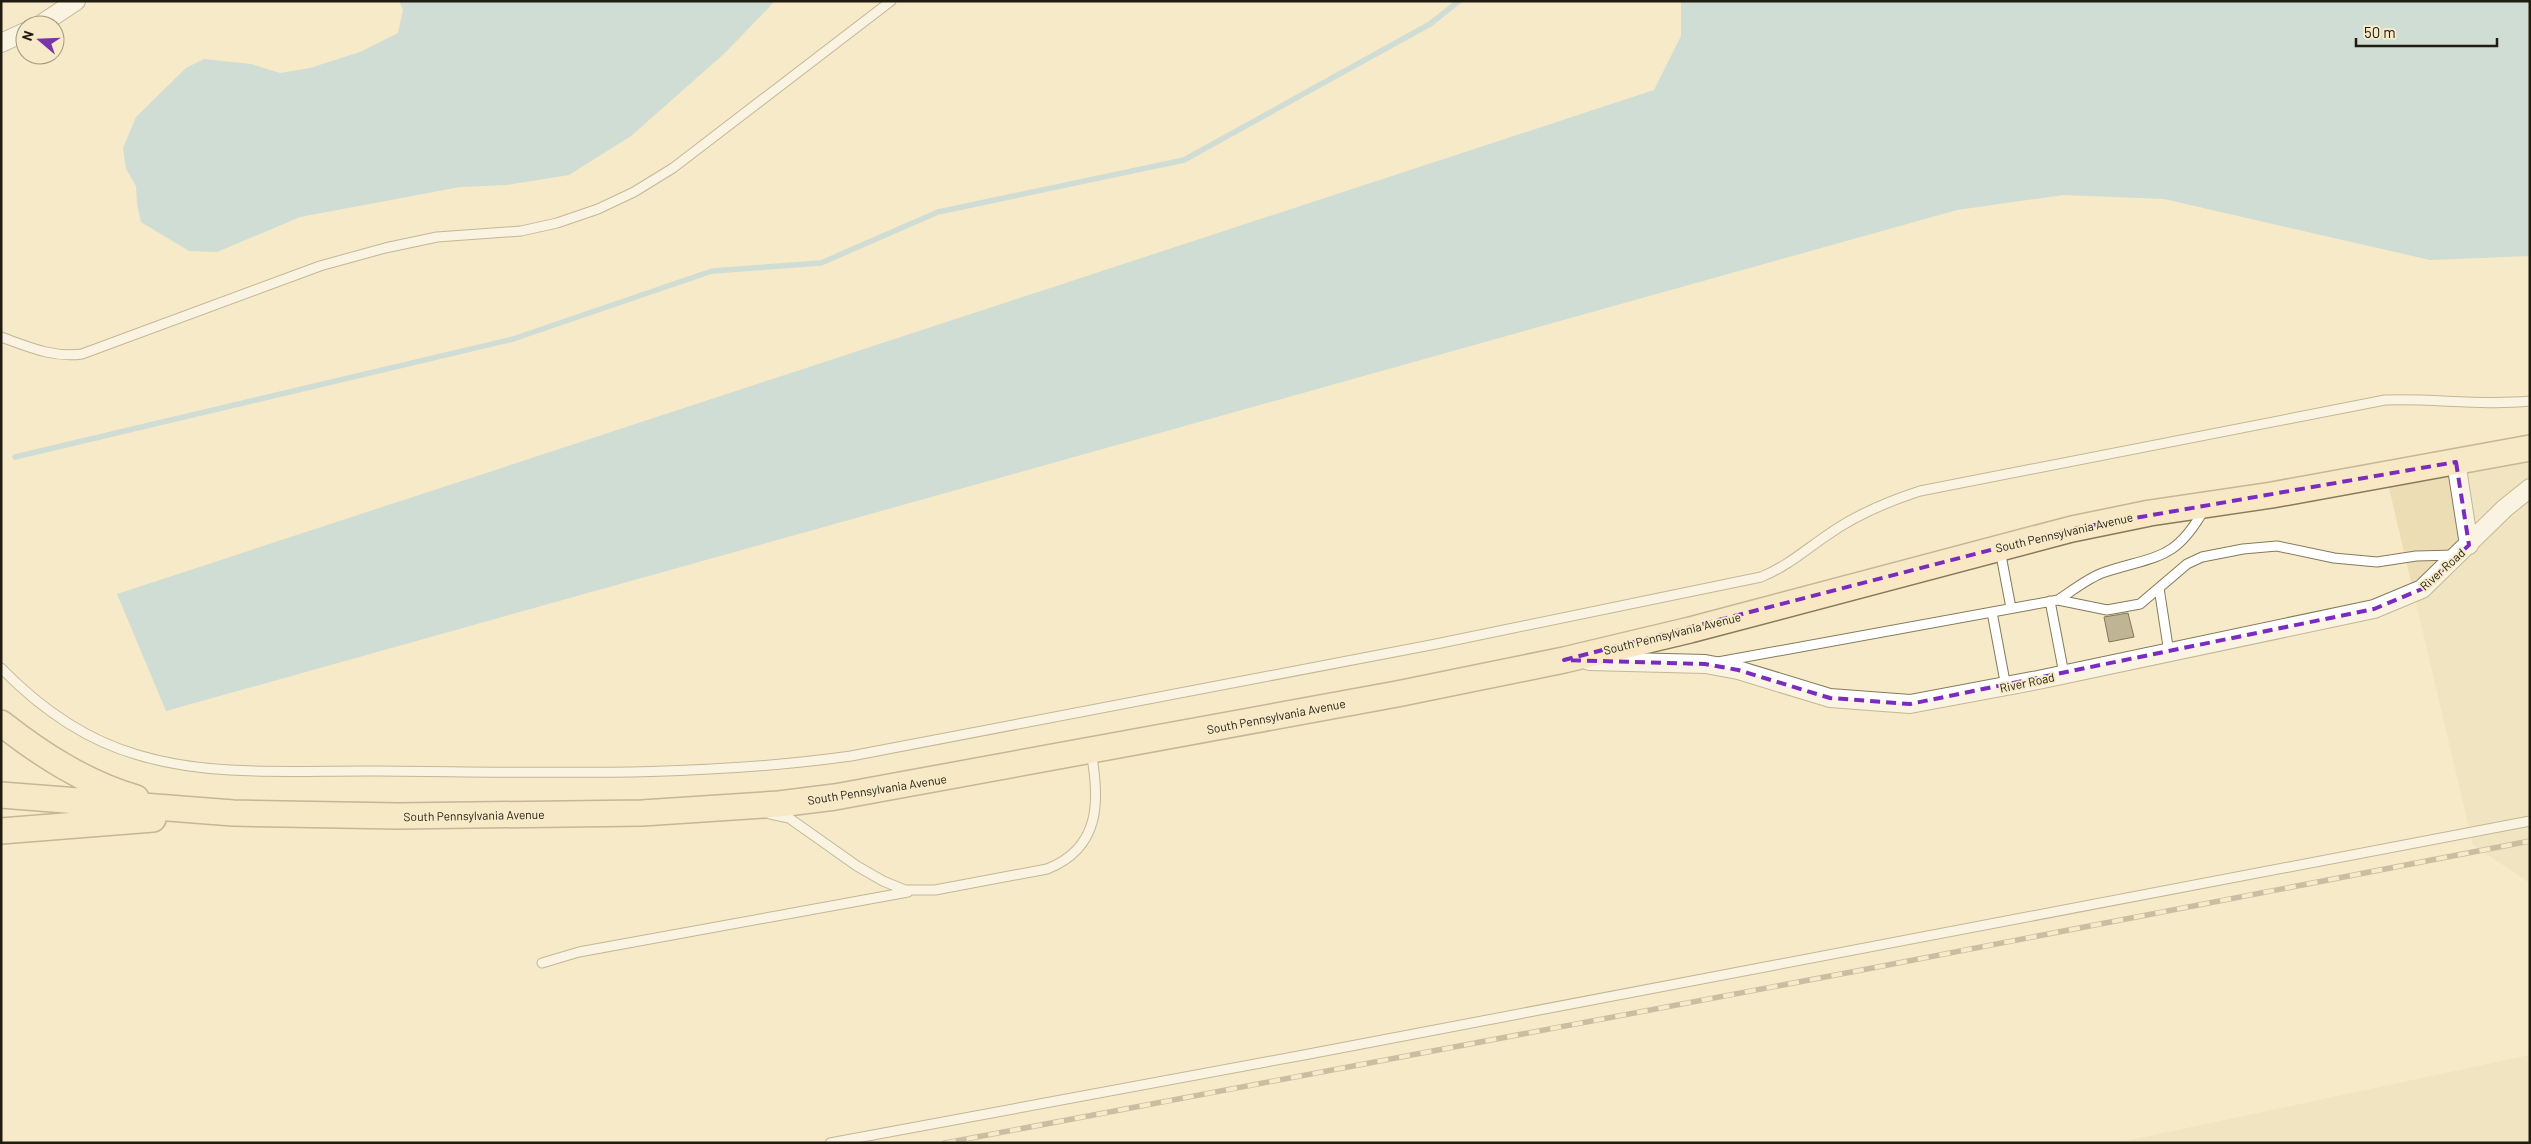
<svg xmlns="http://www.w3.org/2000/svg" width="2531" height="1144" viewBox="0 0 2531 1144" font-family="Barlow,sans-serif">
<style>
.built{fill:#ecddb5}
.water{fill:#9fcfe2}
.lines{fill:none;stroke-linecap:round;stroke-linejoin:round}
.stream{stroke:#9fcfe2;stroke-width:5.5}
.building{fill:#bfb494;stroke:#817658}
.lane-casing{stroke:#857a5b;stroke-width:11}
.street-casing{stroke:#857a5b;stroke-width:20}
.secondary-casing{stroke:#857a5b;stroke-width:28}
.lane{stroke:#fff;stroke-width:9}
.street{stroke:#fff;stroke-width:18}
.secondary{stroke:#fae8c4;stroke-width:25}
.rail-casing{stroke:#948b73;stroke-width:5.5}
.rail{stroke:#f6eac8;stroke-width:4;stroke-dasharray:11;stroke-linecap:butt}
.marked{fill:none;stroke:#7b2cbf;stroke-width:4;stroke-dasharray:10 6;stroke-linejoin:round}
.labels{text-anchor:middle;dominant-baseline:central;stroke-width:4;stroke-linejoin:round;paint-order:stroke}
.street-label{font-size:12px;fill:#201c10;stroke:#f6eac8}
</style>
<rect width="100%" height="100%" fill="#f6eac8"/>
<path class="built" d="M2530,434v449l-57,-38 -88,-374z
M2530,1055v88h-413z"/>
<path class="water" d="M399,1h376l-50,52 -94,83 -62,39 -62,10 -47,2 -160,30 -83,35 -28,-1 -48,-29 -4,-18 -1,-18 -10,-17 -3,-21 13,-31 50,-49 18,-9 47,5 29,9 30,-5 50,-16 38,-19 5,-23z
M1681,1h849v255l-100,4 -266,-61 -101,-4 -106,15 -1791,501 -49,-117 1537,-504 27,-54z"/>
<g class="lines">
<path class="stream" d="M15,457l498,-118 199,-68 109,-8 117,-51 246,-52 246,-136 29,-23"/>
</g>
<path class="building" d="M2128,613l6,24 -25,5 -5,-25z"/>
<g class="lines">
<defs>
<path id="lane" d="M1,337c28,10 52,21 81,17l238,-88 65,-18 52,-11 84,-6 36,-8 41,-14 36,-17 39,-24 218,-167
M2000,550l11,58
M2159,588l10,65
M2058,600c14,-9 31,-23 47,-28 53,-17 70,-11 100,-64
M2050,601l14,73
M1992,612l14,75
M1718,662l340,-62 49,10 33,-6 47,-40 15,-7 41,-8 34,-3 57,12 43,4 39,-6 40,-1
M1,668c38,39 84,72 137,87 76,23 162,15 241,16 157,1 316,7 472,-15l585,-112 325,-67c25,-10 43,-26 65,-41 29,-21 60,-34 94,-45l465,-91c48,-2 96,6 145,1
M770,814l19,4 68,48 26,15 22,9h30l112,-21c54,-21 53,-69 44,-117
M542,963l37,-11 329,-60
M830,1143l479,-89 1221,-233"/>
<path id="street" d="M40,25l36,-24
M1,43l24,-11
M2456,462l13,83
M1589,661l116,3 33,6 92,28 80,6 128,-24 336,-71 48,-20 83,-81 25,-20"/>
<path id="secondary" d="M1,723c41,32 84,60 135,75
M1,795l232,18 165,3 244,-3 137,-9 56,-7 562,-103 167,-34 126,-30 382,-101 78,-16 122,-18 258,-47
M1,831l152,-12"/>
</defs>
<use href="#lane" class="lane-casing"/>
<use href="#street" class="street-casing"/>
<use href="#secondary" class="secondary-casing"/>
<use href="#lane" class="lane"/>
<use href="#street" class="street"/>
<use href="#secondary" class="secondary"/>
<defs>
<path id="rail" d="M945,1143l896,-169 689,-133"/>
</defs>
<use href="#rail" class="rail-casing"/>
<use href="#rail" class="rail"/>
</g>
<path d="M0 0H2531V1144H0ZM2456,462l13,83 -47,44 -48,20 -464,95 -80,-6 -92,-28 -33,-6 -141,-4 508,-131z" fill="#f6eac8" fill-opacity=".55" fill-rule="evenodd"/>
<path class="marked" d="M2456,462l13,83 -47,44 -48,20 -464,95 -80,-6 -92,-28 -33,-6 -141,-4 508,-131z"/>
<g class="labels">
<g class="street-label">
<text transform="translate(2064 532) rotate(-13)">South Pennsylvania Avenue</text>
<text transform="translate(2442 569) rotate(-42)">River Road</text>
<text transform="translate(1672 633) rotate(-14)">South Pennsylvania Avenue</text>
<text transform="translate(2027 682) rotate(-12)">River Road</text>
<text transform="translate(1276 716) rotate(-11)">South Pennsylvania Avenue</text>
<text transform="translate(877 789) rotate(-9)">South Pennsylvania Avenue</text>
<text transform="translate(474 815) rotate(-1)">South Pennsylvania Avenue</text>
</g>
</g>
<rect width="2531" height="1144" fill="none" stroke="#201c10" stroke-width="5"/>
<g transform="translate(40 40) rotate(289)"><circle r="24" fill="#f6eac8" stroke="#a0987e"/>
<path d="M0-4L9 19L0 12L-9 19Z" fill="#7a35a9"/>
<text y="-8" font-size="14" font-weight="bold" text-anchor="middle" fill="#201c10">N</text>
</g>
<path d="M2356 38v8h141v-8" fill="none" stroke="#201c10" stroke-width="2.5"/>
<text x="2364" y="38" font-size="15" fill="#201c10" stroke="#f6eac8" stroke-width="4" paint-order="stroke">50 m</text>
</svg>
